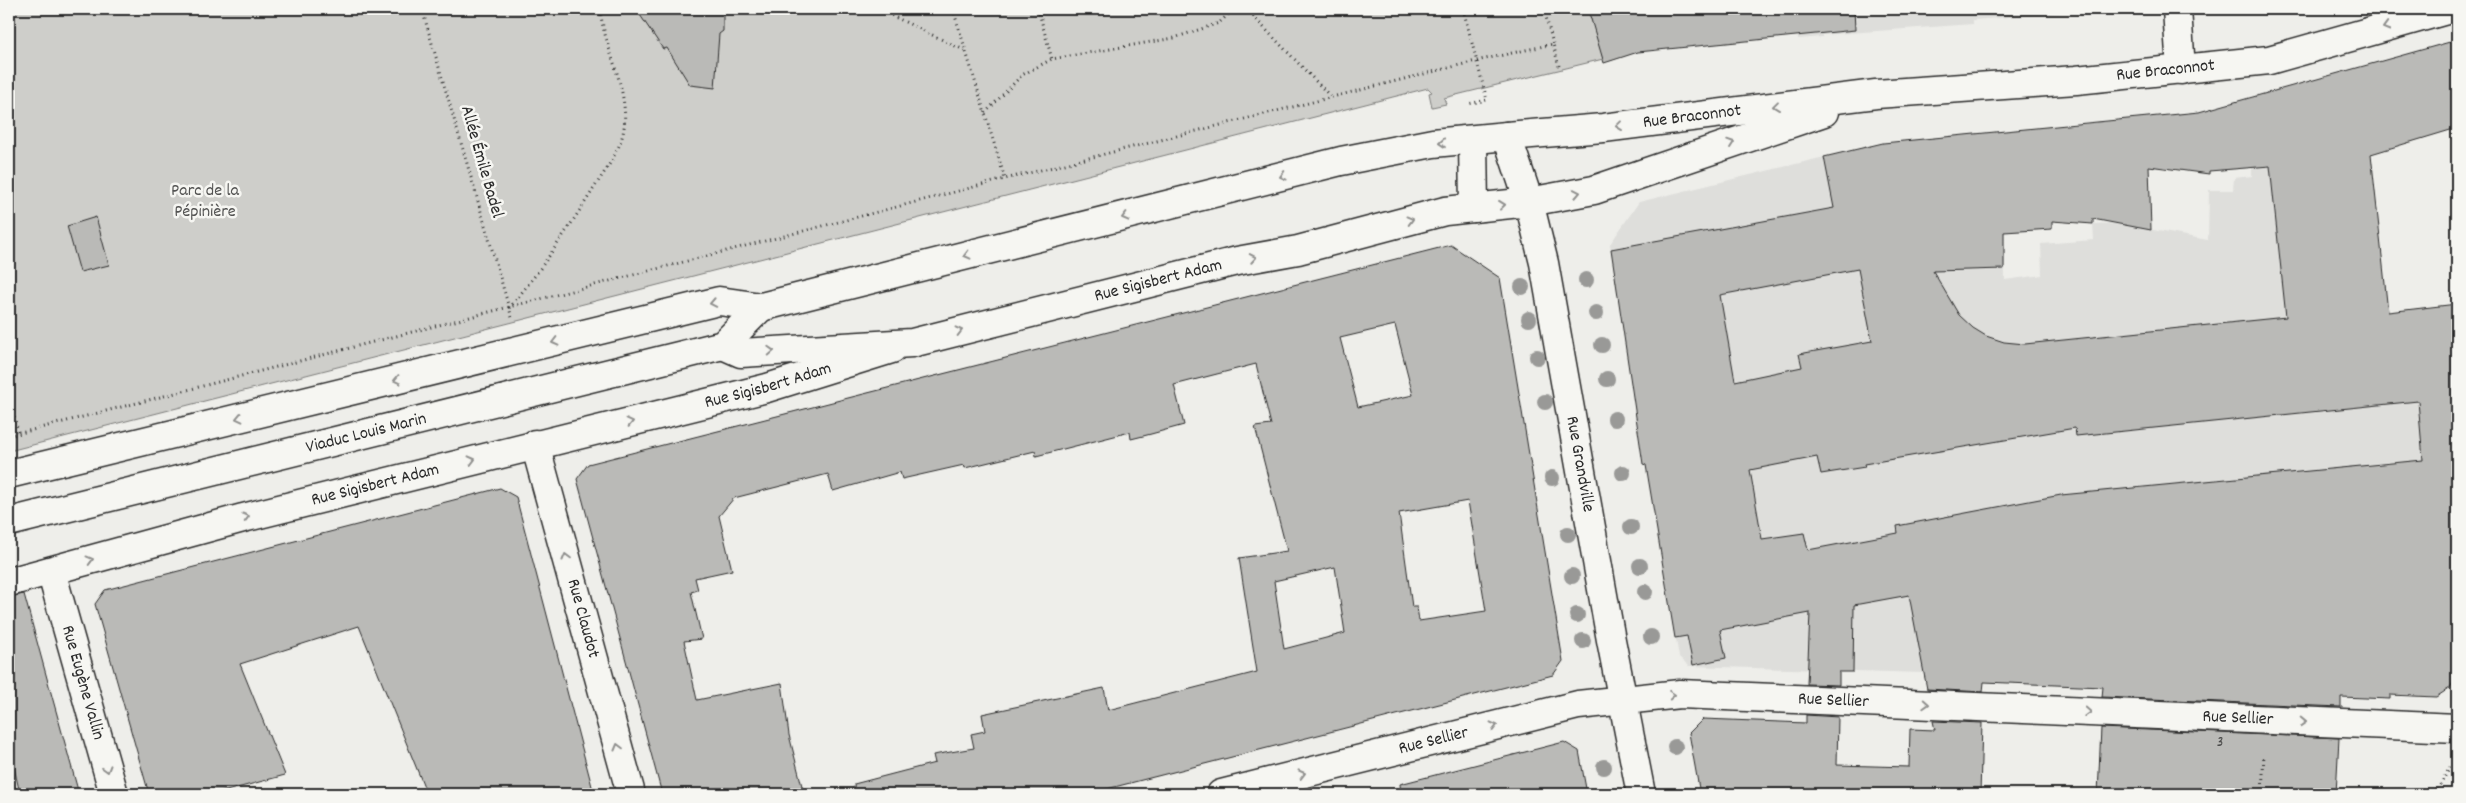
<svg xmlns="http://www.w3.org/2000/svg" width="2466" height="803" viewBox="0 0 2466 803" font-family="Dekko,sans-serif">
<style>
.built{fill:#dededb}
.green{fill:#cececa;stroke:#7c7c7a}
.building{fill:#babab7;stroke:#2b2b2b;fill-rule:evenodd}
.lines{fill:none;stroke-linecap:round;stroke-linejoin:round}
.minor-casing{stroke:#2b2b2b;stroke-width:31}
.secondary-casing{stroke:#2b2b2b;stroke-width:31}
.path{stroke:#2b2b2b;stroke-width:3;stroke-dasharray:1 4;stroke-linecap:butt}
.minor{stroke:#f6f6f2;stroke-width:28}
.secondary{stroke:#f6f6f2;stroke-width:28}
.tree{fill:#999997}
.oneway{stroke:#90908e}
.labels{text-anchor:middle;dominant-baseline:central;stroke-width:5;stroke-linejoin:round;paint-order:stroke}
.number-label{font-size:15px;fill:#4f4f4e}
.street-label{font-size:18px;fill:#2b2b2b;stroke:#f6f6f2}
.park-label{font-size:18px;fill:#545453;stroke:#f6f6f2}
</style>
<rect width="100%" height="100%" fill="#eeeeea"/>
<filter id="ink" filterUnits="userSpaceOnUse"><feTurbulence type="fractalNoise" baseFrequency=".02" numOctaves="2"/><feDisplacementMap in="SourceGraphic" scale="10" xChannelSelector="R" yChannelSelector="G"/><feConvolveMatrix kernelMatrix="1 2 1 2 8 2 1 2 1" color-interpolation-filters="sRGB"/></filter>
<g filter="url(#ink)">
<path class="built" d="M1633,9h479l-139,11v4l-151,11v2l-24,2 -1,-3 -152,11z
M1882,143l8,55 114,21 1,61 37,-5 -1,-31 53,-4 -1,-16 21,-1 94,17 1,-50h24l1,-12 18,-2v-27l21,-3 115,166 69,-8v272l-48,-2 -19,125 -466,-26 -235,-7 -10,-9 -33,-192 -3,-1 -33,-220 29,-42z"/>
<path class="green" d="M9,9h1578l10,25 6,25 -159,39 2,6 -14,3 -3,-14 3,-1 -4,-4 -1419,363z"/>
<path class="building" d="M636,9h87v22l-4,3 -4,54 -25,-3 -23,-37 -4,1z
M1588,9h266l1,21 -217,22 -34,11z
M2457,40v88l-86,26 17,158 69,-8v371l-7,13 -14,9 -46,-2v4l-49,-2v10l-239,-10 1,-10 -119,-5 -1,10 -56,-3 -18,-94 -55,10 -1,67h-14v13l-32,-1 3,-71 -90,17 6,28 -33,7 -6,-29 -12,2 -29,-173 -3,-1 -32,-215 223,-41 -10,-51 59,-14 316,-31zM2149,166l60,8v-3l61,-5 16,151 -261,27 -21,-2 -18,-6 -13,-8 -14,-13 -26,-44 71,-2v-37l48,-3v-8l41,3v-5l58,11zM1858,269l14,72 -73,13 3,13 -67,14 -15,-86zM2418,401l5,59 -362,35 -164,31 1,7 -90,17 -4,-17 -42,6 -12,-69 67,-13 4,17 44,-7 -1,-3 211,-36 1,8z
M96,217l13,48 -29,7 -13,-46z
M1451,245l49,33 63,383 -10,14 -466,119h-232l-1,-10 81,-21 -2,-8 41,-7 -3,-14 14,-3 -3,-17 122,-26 4,22 149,-38 -18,-114 48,-7 -32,-124 16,-2 -15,-61 -82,21 10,40 -33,9 -20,5 -1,-7 -94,24 -1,-5 -70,17 -1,-3 -62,14 -2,-7 -67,19 -5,-17 -94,24 -15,18 13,54 -37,8 3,12 -7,2 11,47 -18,2 13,59 85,-17 7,52 15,59h-142l-85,-315 11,-15zM1395,325l18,70 -55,12 -18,-69zM1468,501l18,110 -67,10 -2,-14h-5l-13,-94zM1335,567l10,66 -61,16 -10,-68z
M500,488l16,9 78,297h-167l-68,-168 -119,38 45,111 -70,19h-66l-54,-190 10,-14z
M24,594l24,88 31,112h-59l-11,-49v-148z
M1806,715l32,2 -1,48 72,2 1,-38 25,1 -2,-9 49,2 -2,71h-280l-11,-61 14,-14 103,4z
M2101,728l238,10 -3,56h-238z
M1564,742l15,9 8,43h-186l-1,-10z"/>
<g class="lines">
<defs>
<g id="minor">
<path d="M2177,9l4,61"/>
<path id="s1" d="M1507,136l96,-8 273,-34 200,-14 193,-20 181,-51"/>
<path d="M1473,140l1,68"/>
<path d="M1529,202l65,-12 230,-78"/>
<path id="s2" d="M535,444l96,350"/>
<path id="s3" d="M51,571l63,223"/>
<path id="s4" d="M9,582l234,-64 524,-130 125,-39"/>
<path id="s5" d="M1221,794l357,-89 102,-11 777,34"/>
</g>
<g id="secondary">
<path id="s6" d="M723,345l18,8 171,-10 325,-82 61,-11 147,-39 84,-9"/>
<path id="s7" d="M9,474l710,-173 42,6 580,-146 92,-18 74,-7 22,66 15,61 67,377 30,154"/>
<path id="s8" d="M9,522l714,-177 38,-38"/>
</g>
</defs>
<use href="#minor" class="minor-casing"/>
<use href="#secondary" class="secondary-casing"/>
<path class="path" d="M422,9l90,309
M878,9l88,42
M953,9l52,170
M1038,9l14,50 122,-21 45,-15 15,-14
M1246,9l86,89
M1463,9l24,91 -19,4
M1544,9l9,35
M985,113l37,-38 30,-16
M509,308c31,-36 56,-75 82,-115 12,-20 30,-42 33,-65 5,-41 -20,-80 -24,-119
M9,397l10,38
M9,436l996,-257 471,-118 77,-17 7,26
M2262,794l2,-40
M2435,794l18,-32"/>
<use href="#minor" class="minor"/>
<use href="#secondary" class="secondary"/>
</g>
<g class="tree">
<circle cx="1586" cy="280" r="8"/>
<circle cx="1522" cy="287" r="8"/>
<circle cx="1596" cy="313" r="8"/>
<circle cx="1529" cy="319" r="8"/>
<circle cx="1602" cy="345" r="8"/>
<circle cx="1537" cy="357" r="8"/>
<circle cx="1607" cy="379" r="8"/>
<circle cx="1545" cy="402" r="8"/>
<circle cx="1615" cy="419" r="8"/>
<circle cx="1623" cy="473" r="8"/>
<circle cx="1552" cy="478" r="8"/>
<circle cx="1631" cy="527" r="8"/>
<circle cx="1568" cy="534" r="8"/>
<circle cx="1640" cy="566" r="8"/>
<circle cx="1572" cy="576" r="8"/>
<circle cx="1645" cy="592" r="8"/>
<circle cx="1577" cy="615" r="8"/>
<circle cx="1651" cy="637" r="8"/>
<circle cx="1583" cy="641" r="8"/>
<circle cx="1675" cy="747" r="8"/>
<circle cx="1604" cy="767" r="8"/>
</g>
<defs><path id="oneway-chevron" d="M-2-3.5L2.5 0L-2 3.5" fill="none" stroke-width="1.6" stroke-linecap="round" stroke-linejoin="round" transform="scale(1.25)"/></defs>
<g class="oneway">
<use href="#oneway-chevron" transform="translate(2386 27) rotate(164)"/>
<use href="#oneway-chevron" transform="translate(1776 106) rotate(173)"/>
<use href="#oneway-chevron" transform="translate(1619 126) rotate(173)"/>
<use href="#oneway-chevron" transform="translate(1442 143) rotate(175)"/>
<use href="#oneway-chevron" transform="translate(1731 143) rotate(-19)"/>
<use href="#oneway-chevron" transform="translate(1283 176) rotate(165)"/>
<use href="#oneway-chevron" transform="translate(1577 193) rotate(-11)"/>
<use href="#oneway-chevron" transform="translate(1502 205) rotate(-6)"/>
<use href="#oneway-chevron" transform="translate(1125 217) rotate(166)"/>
<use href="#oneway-chevron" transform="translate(1410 220) rotate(-15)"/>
<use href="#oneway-chevron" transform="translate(967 255) rotate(166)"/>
<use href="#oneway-chevron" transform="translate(1253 258) rotate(-10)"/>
<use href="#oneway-chevron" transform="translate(713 303) rotate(169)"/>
<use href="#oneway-chevron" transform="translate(959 331) rotate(-14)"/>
<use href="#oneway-chevron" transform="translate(555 342) rotate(166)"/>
<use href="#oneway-chevron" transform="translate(771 351) rotate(-3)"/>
<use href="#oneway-chevron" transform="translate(397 380) rotate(167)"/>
<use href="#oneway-chevron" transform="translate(239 418) rotate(167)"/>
<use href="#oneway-chevron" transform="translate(630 422) rotate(-13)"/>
<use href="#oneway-chevron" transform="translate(472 460) rotate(-14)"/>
<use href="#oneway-chevron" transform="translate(246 517) rotate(-15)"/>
<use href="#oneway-chevron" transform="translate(566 557) rotate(-105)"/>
<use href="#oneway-chevron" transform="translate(90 560) rotate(-15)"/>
<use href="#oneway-chevron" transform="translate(1672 695) rotate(-4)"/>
<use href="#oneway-chevron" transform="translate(1926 704) rotate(3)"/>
<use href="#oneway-chevron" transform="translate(2088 712) rotate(3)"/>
<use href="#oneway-chevron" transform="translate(2303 722) rotate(2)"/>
<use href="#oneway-chevron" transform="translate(1494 726) rotate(-14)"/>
<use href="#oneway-chevron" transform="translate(618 747) rotate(-105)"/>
<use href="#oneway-chevron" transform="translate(107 769) rotate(74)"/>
<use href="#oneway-chevron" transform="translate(1302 774) rotate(-14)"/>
</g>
</g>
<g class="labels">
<g class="number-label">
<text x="2220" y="743">3</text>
</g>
<g class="street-label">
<text stroke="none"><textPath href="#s1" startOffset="662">Rue Braconnot</textPath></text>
<text stroke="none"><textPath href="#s1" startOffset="186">Rue Braconnot</textPath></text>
<text transform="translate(481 162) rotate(74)">Allée Émile Badel</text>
<text stroke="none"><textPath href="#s6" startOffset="445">Rue Sigisbert Adam</textPath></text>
<text stroke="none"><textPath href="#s4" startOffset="784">Rue Sigisbert Adam</textPath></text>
<text stroke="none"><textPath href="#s8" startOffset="368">Viaduc Louis Marin</textPath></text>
<text stroke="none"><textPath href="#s7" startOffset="1876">Rue Grandville</textPath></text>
<text stroke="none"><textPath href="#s4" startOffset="379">Rue Sigisbert Adam</textPath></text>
<text stroke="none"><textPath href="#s2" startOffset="181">Rue Claudot</textPath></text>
<text stroke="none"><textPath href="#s3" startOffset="116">Rue Eugène Vallin</textPath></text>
<text stroke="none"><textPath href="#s5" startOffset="624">Rue Sellier</textPath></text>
<text stroke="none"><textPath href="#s5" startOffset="1029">Rue Sellier</textPath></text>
<text stroke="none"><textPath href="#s5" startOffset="219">Rue Sellier</textPath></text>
</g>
<g class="park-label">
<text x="205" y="191">Parc de la<tspan x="205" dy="21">Pépinière</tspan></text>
</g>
</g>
<rect width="2466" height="803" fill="none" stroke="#f6f6f2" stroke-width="30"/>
<rect x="15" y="15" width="2436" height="773" fill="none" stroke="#2b2b2b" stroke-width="2" filter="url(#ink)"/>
</svg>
